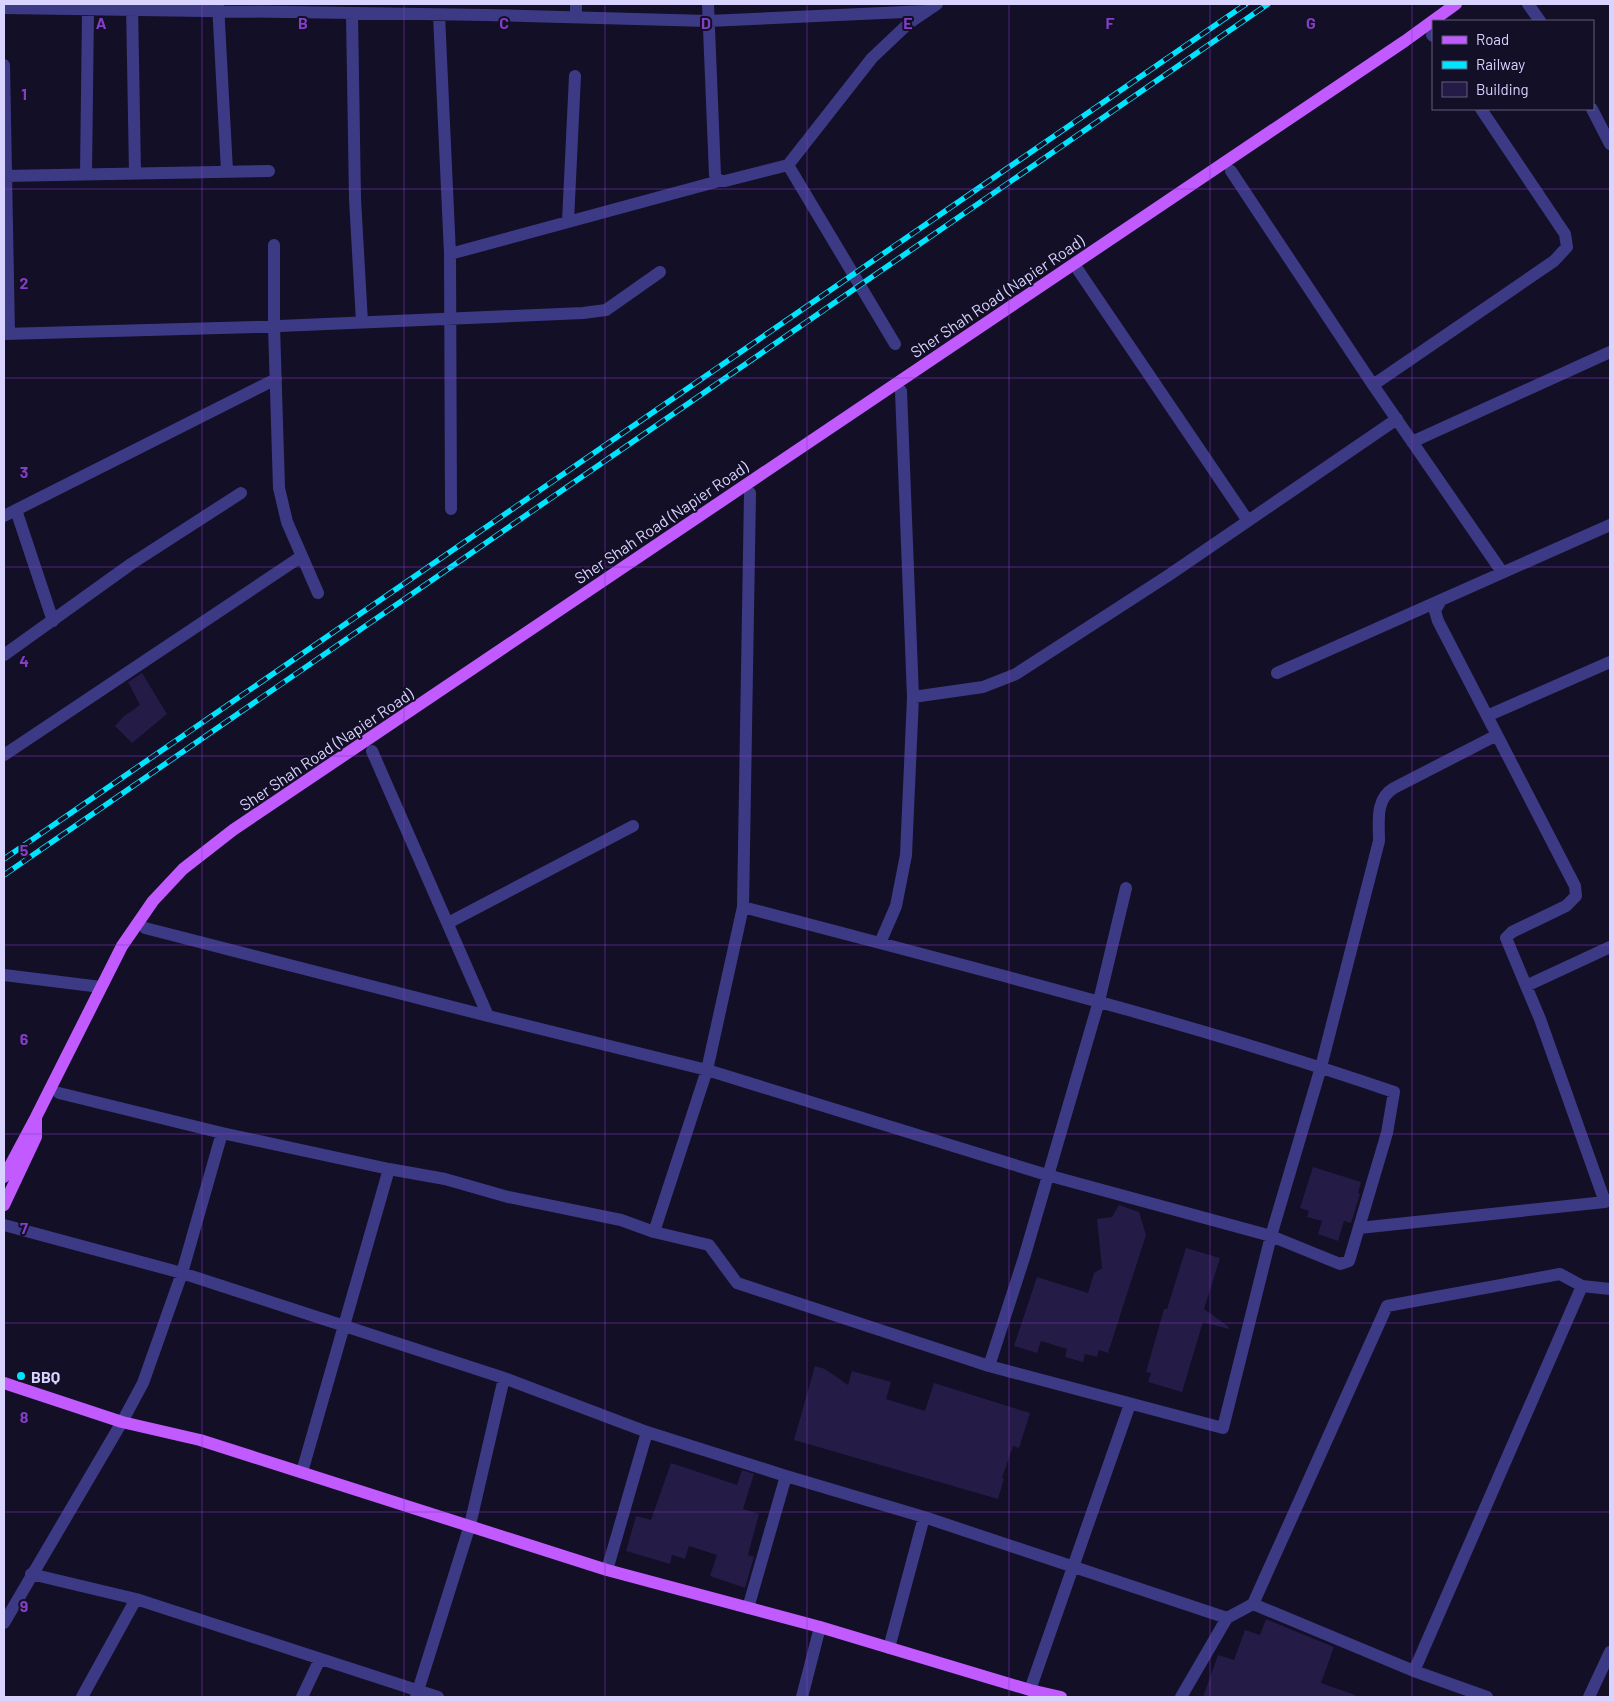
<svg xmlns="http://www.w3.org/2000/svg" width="1614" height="1701" viewBox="0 0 1614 1701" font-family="Barlow,sans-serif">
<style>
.building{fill:#241b47}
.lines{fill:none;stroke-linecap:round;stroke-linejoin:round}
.minor{stroke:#3d3a85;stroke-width:12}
.major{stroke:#c25bff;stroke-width:12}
.rail-casing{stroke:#00e5ff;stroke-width:5.5}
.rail{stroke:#130f26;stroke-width:4;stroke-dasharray:11;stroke-linecap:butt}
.grid{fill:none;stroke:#843dc5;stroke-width:1;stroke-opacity:0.55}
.poi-dot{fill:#00e5ff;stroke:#130f26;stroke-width:2}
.labels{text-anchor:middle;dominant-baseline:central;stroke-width:4;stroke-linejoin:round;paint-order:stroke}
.street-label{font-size:16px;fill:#d9d4ff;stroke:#130f26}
.poi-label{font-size:16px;font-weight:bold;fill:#d9d4ff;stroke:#130f26;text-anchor:start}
.grid-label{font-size:16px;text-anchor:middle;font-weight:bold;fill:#843dc5;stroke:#130f26;stroke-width:4;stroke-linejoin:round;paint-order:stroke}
</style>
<rect width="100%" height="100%" fill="#130f26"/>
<path class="building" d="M142,673l25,41 -35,29 -17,-17 8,-9 17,-12 -12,-23z
M1313,1167l48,15 -3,11 2,1 -9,29 -7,-2 -6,20 -20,-7 4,-13 -15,-4 2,-6 -9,-3z
M1119,1205l20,7 7,23 -38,118 -9,-3 -2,7 -12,-3 -2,8 -18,-5 2,-8 -26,-8 -4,12 -23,-7 23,-69 51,16 6,-20 8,-5 -5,-49 15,-2z
M1186,1248l34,10 -16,51 25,18 -1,2 -25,-7 -21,70 -34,-10 3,-9 -5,-1 18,-63h3z
M815,1366l10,3 23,16 4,-14 39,11 -5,17 39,12 9,-28 96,30 -11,35 -6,-2 -11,32 2,1 -6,20 -204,-59z
M671,1463l66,22 5,-15 12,4 -11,35 16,5 -11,41 6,2 -9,31 -35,-12 7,-21 -28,-9 -4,13 -13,-4 -2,9 -44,-13 10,-35 15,4z
M1266,1619l68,28 -13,36 34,12v2h-152l15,-42 16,5 11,-30 15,5z"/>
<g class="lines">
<path class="minor" d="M132,4l3,169
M218,4l9,167
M576,4v13
M708,4l7,171 4,6h6l63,-16 107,179
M1528,4l12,17
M4,8l483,7 221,6 218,-10
M352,14l3,185 7,123
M439,15l11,239 1,255
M1432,35l1,1
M4,65l5,269
M1592,109l18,35
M788,165l84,-107 37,-35 28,-19
M1231,171l142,214 129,187
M86,174l2,-164
M4,176l265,-5
M568,221l7,-145
M274,245v81l5,162 8,34 31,71
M450,254l269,-73
M1078,270l170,251
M4,334l252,-7 327,-14 23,-3 54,-38
M1373,385l181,-124 13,-14 -2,-13 -84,-125
M1412,442l198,-90
M16,510l37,111
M4,516l272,-137
M4,655l127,-91 110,-71
M1277,673l164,-73
M913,697l70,-10 33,-13 153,-99 228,-156
M1487,716l123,-54
M372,751l116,265
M4,755l298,-199
M448,923l185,-97
M145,928l343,88 219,54 340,105 224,61 69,28 9,-3 38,-128 7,-41c-213,-73 -433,-127 -651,-185
M880,943l16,-37 10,-51 7,-158 -12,-306
M4,975l97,12
M1526,986l84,-39
M59,1093l163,40 167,36 56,10 63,18 113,23 33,12 55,13 28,38 252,83 234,62 48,-192 50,-169 58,-226c0,-20 -4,-42 15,-53l103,-53
M1605,1202l-65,-183 -34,-81 6,-6 54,-26 10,-10 -1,-10 -137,-265 -3,-10 6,-11 169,-75
M4,1225l178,48 322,105 143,54 139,44 138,41 303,101
M1359,1228l246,-26 5,-2
M654,1232l53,-162 36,-163 7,-414
M989,1366l35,-108 75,-257 27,-113
M302,1472l87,-303
M607,1570l40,-138
M31,1574l105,25 302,98
M1253,1604l161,67 73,26
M748,1608l38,-132
M4,1623l118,-201 21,-39 39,-110 40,-140
M889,1648l35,-131
M1414,1671l168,-385
M1030,1690l100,-286
M82,1697l54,-98
M302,1697l18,-38
M416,1697l54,-172 34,-147
M802,1697l18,-70
M1181,1697l46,-79 26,-14 134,-298 173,-32 22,12 28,3
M1589,1697l21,-45"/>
<path class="major" d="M4,1177l32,-60 86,-171 31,-45 30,-32 50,-39 1172,-789 51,-37
M4,1205l32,-68v-18
M4,1383l118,39 78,18 407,130 213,57 210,63 31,7"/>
<defs>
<path id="rail" d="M4,859l1242,-855
M4,875l1264,-871"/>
</defs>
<use href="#rail" class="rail-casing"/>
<use href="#rail" class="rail"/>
</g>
<path class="grid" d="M202,4v1693M404,4v1693M605,4v1693M807,4v1693M1009,4v1693M1210,4v1693M1412,4v1693M4,189h1606M4,378h1606M4,567h1606M4,756h1606M4,945h1606M4,1134h1606M4,1323h1606M4,1512h1606"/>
<circle class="poi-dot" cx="21" cy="1376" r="5"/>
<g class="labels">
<g class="street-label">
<text transform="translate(997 296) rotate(-34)">Sher Shah Road (Napier Road)</text>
<text transform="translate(661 522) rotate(-34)">Sher Shah Road (Napier Road)</text>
<text transform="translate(326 749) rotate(-34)">Sher Shah Road (Napier Road)</text>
</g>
<g class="poi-label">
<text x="31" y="1376">BBQ</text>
</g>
</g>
<g class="grid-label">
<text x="101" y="29">A</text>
<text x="303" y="29">B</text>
<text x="504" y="29">C</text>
<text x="706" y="29">D</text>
<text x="908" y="29">E</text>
<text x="1110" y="29">F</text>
<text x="1311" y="29">G</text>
<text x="24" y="100">1</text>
<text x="24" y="289">2</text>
<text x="24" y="478">3</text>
<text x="24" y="667">4</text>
<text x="24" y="856">5</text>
<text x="24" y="1045">6</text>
<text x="24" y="1234">7</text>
<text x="24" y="1423">8</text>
<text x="24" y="1612">9</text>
</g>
<rect width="1614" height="1701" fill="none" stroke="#d9d4ff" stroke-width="10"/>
<rect x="1432" y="20" width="162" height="90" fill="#130f26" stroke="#625e7d"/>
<rect x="1442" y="36" width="25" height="8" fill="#c25bff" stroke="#625e7d"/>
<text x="1476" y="45" font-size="15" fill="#d9d4ff">Road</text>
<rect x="1442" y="61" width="25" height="8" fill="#00e5ff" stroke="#625e7d"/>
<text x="1476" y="70" font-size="15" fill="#d9d4ff">Railway</text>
<rect x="1442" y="82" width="25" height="15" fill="#241b47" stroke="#625e7d"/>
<text x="1476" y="95" font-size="15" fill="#d9d4ff">Building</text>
</svg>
